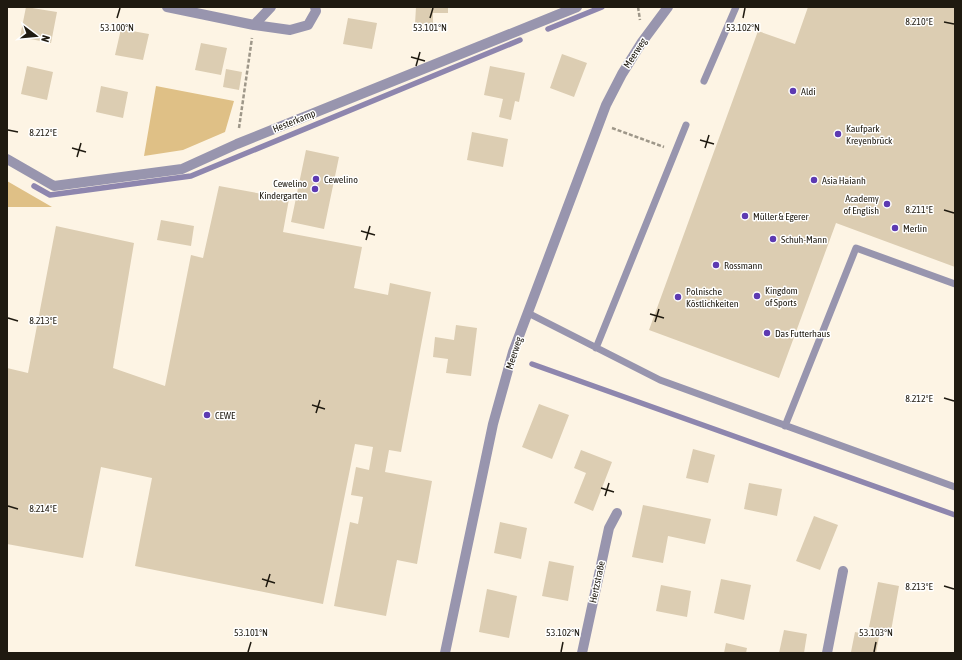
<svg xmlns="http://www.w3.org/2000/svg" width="962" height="660" viewBox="0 0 962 660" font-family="'Asap Condensed',sans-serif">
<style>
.green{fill:#dfc086}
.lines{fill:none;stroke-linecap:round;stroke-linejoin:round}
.stream{stroke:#8e86ae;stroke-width:5.5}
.building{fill:#dccdb2}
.path{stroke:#9e9789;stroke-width:2.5;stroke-dasharray:4 2;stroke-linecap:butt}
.lane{stroke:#9895ae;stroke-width:7}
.street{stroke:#9895ae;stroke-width:10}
.ticks{fill:none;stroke:#1f1a10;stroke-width:1.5}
.poi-dot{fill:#5d3ab2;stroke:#fff;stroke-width:1.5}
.labels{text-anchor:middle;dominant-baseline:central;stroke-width:3;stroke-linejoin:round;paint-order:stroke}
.street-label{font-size:10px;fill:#1f1a10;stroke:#fff}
.poi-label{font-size:10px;fill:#1f1a10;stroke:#fff;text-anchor:start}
.ticks-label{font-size:10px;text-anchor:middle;fill:#1f1a10;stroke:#fff;stroke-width:3;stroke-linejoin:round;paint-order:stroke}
</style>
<rect width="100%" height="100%" fill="#fdf4e4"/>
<path class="green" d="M156,86l78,15 -9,31 -42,18 -39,6z
M7,181l45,26h-45z"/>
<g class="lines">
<path class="stream" d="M548,29l54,-22
M34,186l16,9 141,-19 329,-136
M532,364l423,151"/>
</g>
<path class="building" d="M26,7l31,5 -6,31 -31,-6z
M416,7h32v6h-15v12l-18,-1z
M808,7h147v260l-119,-44 -57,155 -130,-48 109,-299 37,13z
M348,18l29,5 -5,26 -29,-5z
M121,29l28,5 -6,26 -28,-5z
M201,43l26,5 -6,27 -26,-5z
M562,54l25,9 -13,34 -24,-9z
M27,66l26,6 -6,28 -26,-6z
M490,66l35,7 -6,29 -4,-1 -4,19 -12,-3 4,-18 -19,-4z
M226,69l16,3 -3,18 -16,-3z
M101,86l27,6 -5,26 -27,-6z
M472,132l36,7 -5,28 -36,-7z
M306,150l33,7 -15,72 -33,-7z
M219,186l70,13 -6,33 79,15 -8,41 34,7 2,-12 41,9 -30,160 -12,-2 -4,22 47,9 -15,83 -20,-4 -11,56 -52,-10 16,-84 8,2 5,-27 -12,-2 5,-28 13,3 4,-23 -18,-3 -32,160 -188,-38 17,-88 -51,-11 -18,91 -76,-14v-176l21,5 28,-147 78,17 -21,125 52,18 26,-131 12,3z
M161,220l33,6 -3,20 -34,-6z
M456,325l21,3 -6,48 -25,-3 2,-14 -15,-2 2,-20 19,3z
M539,404l30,11 -17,44 -30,-12z
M693,449l22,6 -7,28 -22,-5z
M581,450l31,12 -19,49 -19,-8 12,-30 -12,-5z
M749,483l33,6 -5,27 -33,-7z
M643,505l68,14 -6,25 -37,-8 -5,27 -31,-6z
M814,516l24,9 -18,45 -24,-9z
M500,522l27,6 -6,31 -27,-6z
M549,561l25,5 -6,35 -26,-5z
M721,579l30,6 -7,35 -30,-7z
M878,582l21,4 -8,45 -22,-4z
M661,585l30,6 -4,26 -31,-6z
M487,589l30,7 -8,42 -30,-6z
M784,630l23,4 -3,19h-25z
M855,632l24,5 -3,16 -25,-1z
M726,643l21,5 -1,5h-22z"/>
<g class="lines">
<path class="path" d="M638,7l2,13
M239,128l13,-90
M612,128l52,19"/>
<path class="lane" d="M704,81l32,-74
M528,313l132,67 295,107
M596,348l90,-223
M785,426l71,-178 99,36"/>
<path class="street" d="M167,7l87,18 36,5 18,-5 8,-14 -1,-4
M254,25l17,-18
M7,159l47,27 128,-17 55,-25 340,-137
M445,653l48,-229 20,-72 93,-247 16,-31 20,-32 26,-35
M582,653l27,-125 8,-15
M827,653l16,-82"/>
</g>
<path class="ticks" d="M117,18l3,-10M430,18l3,-10M743,18l2,-10M944,22l10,2M411,57l14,4M416,66l4,-14M8,130l10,2M700,140l14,4M72,148l14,4M705,148l4,-13M77,157l4,-14M944,210l10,3M361,231l14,4M366,240l4,-14M650,314l14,4M8,318l10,3M655,322l4,-13M944,398l10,3M312,405l13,4M316,413l4,-13M601,488l13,4M605,496l4,-13M8,506l10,3M262,579l13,4M944,586l10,3M266,587l4,-13M248,652l3,-10M561,652l2,-10M874,652l2,-10"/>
<g class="poi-dot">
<circle cx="793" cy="91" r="4"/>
<circle cx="838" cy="134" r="4"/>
<circle cx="316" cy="179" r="4"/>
<circle cx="814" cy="180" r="4"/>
<circle cx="315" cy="189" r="4"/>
<circle cx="887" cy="204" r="4"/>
<circle cx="745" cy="216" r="4"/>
<circle cx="895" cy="228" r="4"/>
<circle cx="773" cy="239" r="4"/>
<circle cx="716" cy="265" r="4"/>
<circle cx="757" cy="296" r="4"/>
<circle cx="678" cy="297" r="4"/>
<circle cx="767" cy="333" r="4"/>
<circle cx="207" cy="415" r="4"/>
</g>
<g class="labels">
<g class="street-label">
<text transform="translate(635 53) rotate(-57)">Meerweg</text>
<text transform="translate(294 121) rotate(-22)">Hesterkamp</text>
<text transform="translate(514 353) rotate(-72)">Meerweg</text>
<text transform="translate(597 582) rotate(-78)">Hertzstraße</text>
</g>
<g class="poi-label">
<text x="801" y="91">Aldi</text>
<text x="846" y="128">Kaufpark<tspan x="846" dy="12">Kreyenbrück</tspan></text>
<text x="324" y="179">Cewelino</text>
<text x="822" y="180">Asia Haianh</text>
<text x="307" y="183" text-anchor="end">Cewelino<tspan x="307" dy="12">Kindergarten</tspan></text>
<text x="879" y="198" text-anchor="end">Academy<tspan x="879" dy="12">of English</tspan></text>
<text x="753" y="216">Müller &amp; Egerer</text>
<text x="903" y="228">Merlin</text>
<text x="781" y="239">Schuh-Mann</text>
<text x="724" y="265">Rossmann</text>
<text x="765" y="290">Kingdom<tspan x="765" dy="12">of Sports</tspan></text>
<text x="686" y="291">Polnische<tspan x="686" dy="12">Köstlichkeiten</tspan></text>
<text x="775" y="333">Das Futterhaus</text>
<text x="215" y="415">CEWE</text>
</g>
</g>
<g class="ticks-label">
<text x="919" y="25">8.210°E</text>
<text x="117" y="31">53.100°N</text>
<text x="430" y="31">53.101°N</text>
<text x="743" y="31">53.102°N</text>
<text x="43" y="136">8.212°E</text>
<text x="919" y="213">8.211°E</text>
<text x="43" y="324">8.213°E</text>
<text x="919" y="402">8.212°E</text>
<text x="43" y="512">8.214°E</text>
<text x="919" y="590">8.213°E</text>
<text x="251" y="636">53.101°N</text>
<text x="563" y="636">53.102°N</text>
<text x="876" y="636">53.103°N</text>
</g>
<rect width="962" height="660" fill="none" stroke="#1f1a10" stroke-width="16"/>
<g transform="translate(36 36) rotate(106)" stroke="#ffffff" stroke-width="3" paint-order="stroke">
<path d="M0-3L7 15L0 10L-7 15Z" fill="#1f1a10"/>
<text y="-6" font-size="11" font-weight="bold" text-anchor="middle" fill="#1f1a10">N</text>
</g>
</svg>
